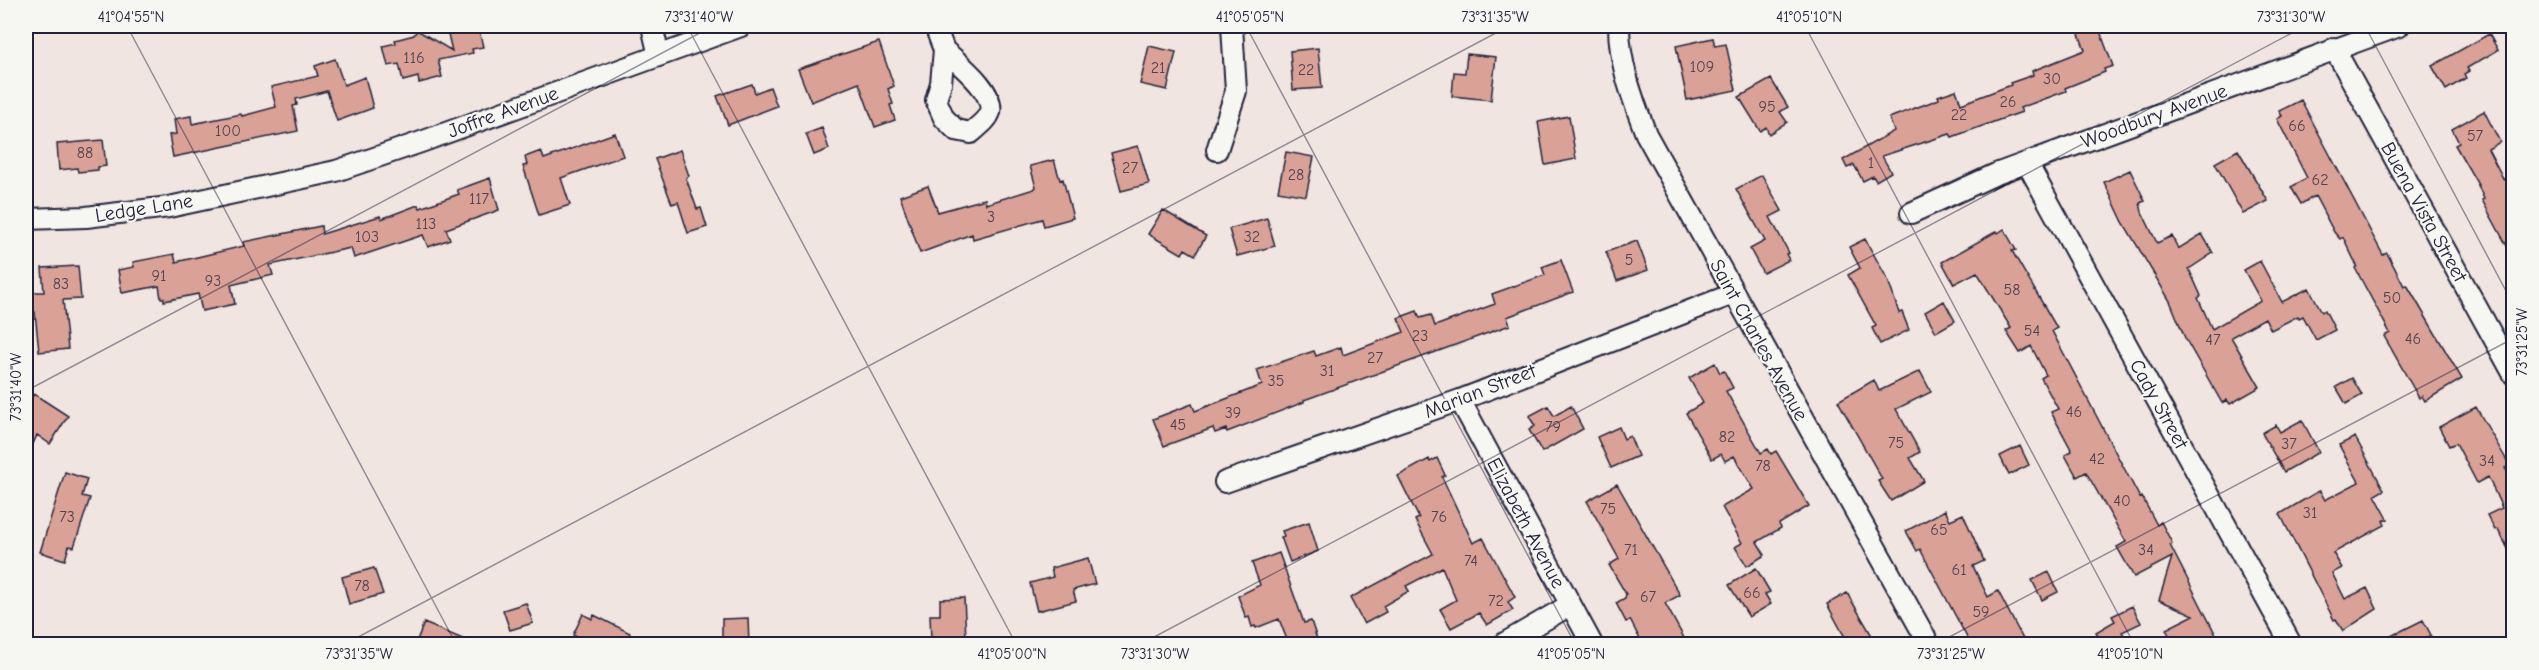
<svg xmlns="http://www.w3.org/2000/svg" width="2539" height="670" viewBox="0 0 2539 670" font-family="'Comic Neue',sans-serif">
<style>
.building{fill:#daa196;stroke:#22223b;stroke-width:1.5}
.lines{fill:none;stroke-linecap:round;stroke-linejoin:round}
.minor-casing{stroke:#22223b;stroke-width:24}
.minor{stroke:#f6f6f2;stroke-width:20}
.ticks{fill:none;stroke:#22223b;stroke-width:1.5;stroke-opacity:0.45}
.labels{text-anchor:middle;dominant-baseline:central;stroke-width:4.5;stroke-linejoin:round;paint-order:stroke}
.number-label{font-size:16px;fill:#504252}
.street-label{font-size:20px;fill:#22223b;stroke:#f6f6f2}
.neatline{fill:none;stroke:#22223b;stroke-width:2}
.ticks-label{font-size:15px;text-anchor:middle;fill:#22223b}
</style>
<rect width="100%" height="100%" fill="#f0e5e0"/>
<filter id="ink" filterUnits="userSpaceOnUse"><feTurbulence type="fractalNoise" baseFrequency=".0167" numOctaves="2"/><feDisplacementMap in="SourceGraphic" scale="12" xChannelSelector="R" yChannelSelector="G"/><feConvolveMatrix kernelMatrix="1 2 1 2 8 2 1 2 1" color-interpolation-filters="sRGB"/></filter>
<g filter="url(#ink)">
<path class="building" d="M446,26h32l5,21 -11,2 1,4 -35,7 4,17 -23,6 -1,-6 -15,4 -4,-17 -11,2 -5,-20 13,-3 -1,-3 19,-5 3,-5 35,21z
M2076,26h22l15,40 -9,3 1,3 -40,16 1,3 -46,17 2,4 -23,8 -47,17 -2,-3 -68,22 9,16 -15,9 -3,-5 -10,5 -9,-16 -7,3 -4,-8 51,-29 -5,-13 50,-19 -1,-3 18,-6 5,14 50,-19 -1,-2 23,-8 -1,-4 53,-21z
M2489,34l9,16 -31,18 2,3 -5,3 2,4 -20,12 -14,-24z
M1713,38l2,8 11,-2 10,46 -49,10 -11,-54z
M879,42l15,44 -6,3 5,15 -3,1 5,15 -20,7 -16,-44 -48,19 -13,-33z
M1149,46l27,6 -9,38 -27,-6z
M1318,48l4,40 -29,2 -3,-39z
M1467,54l29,3 -5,43 -39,-4 2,-24 11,1z
M335,59l9,26 21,-8 8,31 -36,13 -10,-30 -31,8 1,6 -4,1 5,25 -125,26 -4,-22 7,-1 -2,-15 17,-3 1,8 49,-10 1,2 34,-9 -5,-20 47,-11 -3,-10z
M1771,79l17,28 -8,5 7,10 -18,12 -3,-7 -6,4 -21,-34z
M752,84l3,9 15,-6 7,19 -49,19 -11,-29z
M2301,100l82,155 4,-2 17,33 3,-1 55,94 -37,22 -3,-5 -3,2 -35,-62 6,-3 -35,-65 2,-2 -14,-29 -3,2 -6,-7 -19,-36 -14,8 -10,-17 16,-9 -30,-59 5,-3 -3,-5z
M2484,111l16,31 -12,7 16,31 10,-5v84l-32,-59 2,-1 -7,-16 -22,-38 4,-2 -7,-14z
M1569,116l7,43 -31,6 -7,-43z
M822,128l7,21 -15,6 -8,-21z
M615,133l8,23 -62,22 9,27 -31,10 -16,-49 4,-1 -2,-8 16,-6 3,8z
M103,140l3,26 -8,1v3l-20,2 -1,-4 -18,2 -2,-26z
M1138,146l11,38 -28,7 -10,-38z
M680,150l9,26 -3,2 11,31 4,-1 6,19 -19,6 -10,-31 -6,2 -17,-45z
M2238,150l30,51 -25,13 -28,-51z
M1286,152l28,5 -8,39 -28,-5z
M1054,160l6,20 3,-1 10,39 -29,8 -2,-7 -69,20 -1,-5 -52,19 -20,-57 28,-10 10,26 47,-13 1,5 48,-15 2,-2 -6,-21z
M2130,170l15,31 -5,2 2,9 15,31 15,-7 6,13 24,-15 11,19 -24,16 12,27 -3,2 14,31 49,-28 -17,-31 16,-9 22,41 27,-14 13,24 3,-2 10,20 -19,10 -13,-24 -4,2 -1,-2 -27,14 -6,-12 -34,19 29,50 -30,17 -3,-4 -5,3 -37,-65 -15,-37 -47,-79 -19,-40z
M1762,175l20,36 -12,6 19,36 -3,1 3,6 -26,13 -13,-24 15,-8 -29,-52z
M490,178l9,32 -53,19 4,10 -22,8 -5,-12 -69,23 -3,-10 -81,17 3,10 -42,10 4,19 -33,7 -4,-17 -34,7v-3h-3l-2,-12 -37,7 -4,-23 16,-3 -1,-5 41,-8 2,8 68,-16 -1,-4 78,-16 1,8 58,-18 1,3 37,-14 2,3 39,-14 -2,-4z
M1163,210l43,26 -11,19 -10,-6 -3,5 -34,-20z
M1267,218l8,28 -38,10 -8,-27z
M2004,229l12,21 -4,1 45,77 -5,3 57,109 31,58 2,-1 15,28 4,-3 11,21 -2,2 48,94 -10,6h-34l-8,-16 28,-14 -35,-15 13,-43 -38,20 -17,-30 9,-5 -40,-70 -9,5 -12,-22 7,-4 -21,-39 7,-3 -17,-31 5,-3 -15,-29 -11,7 -14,-22 5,-3 -34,-56 -23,12 -12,-22 55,-31 1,2z
M1865,239l23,41 11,33 3,-1 7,18 -29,14 -8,-16 4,-2 -28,-51 12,-7 -11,-21z
M1637,241l11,29 -31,11 -11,-29z
M1561,260l12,32 -66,25 3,8 -206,75v2l-77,30 -1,-3 -11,4 -2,-5 -49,18 -11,-27 39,-15 3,7 67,-26 -5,-15 57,-19 2,5 25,-9 2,8 61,-23 -6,-14 19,-7 3,7 11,-3 4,11 60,-22 -3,-10 53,-19 -3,-8z
M78,266l3,33 -18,1 5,49 -29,3 -4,-40h-9v-20h18l-2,-24z
M1944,301l11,20 -19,11 -11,-20z
M1715,363l5,10 4,-2 9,17 -7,3 35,62 7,-4 3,5 5,-3 33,55 -30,18 2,4 -24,14 8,13 -18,11 -12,-19 7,-4 -20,-36 32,-18 -20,-33 -9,5 -4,-7 -9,5 -26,-46 17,-10 -14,-25z
M1920,371l11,21 -35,17 24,43 -10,6 14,23 -33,20 -13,-20 4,-2 -44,-78 36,-21 5,11z
M2352,378l10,17 -16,9 -10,-17z
M34,394l34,22 -18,28 -13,-9 -11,25v-54z
M1548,406l6,10 17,-10 12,23 -41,23 -13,-22 6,-4 -6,-10z
M2476,407l34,59 -5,2 9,16v77l-16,-32 -3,1 -8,-15 15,-7 -14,-31 -11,6 -21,-40 -7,3 -10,-19z
M2302,420l17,32 -35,20 -22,-39 14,-8 4,7z
M1619,427l5,12 6,-3 8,20 -27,12 -14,-31z
M2355,437l29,53 -9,5 13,24 -5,2 2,4 -52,28 9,15 -10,5 13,26 22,-11 10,21 -34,22 -7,-12 -2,1 -54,-106 37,-22 3,-1 5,9 34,-18 -20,-37z
M2020,446l9,19 -20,10 -9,-19z
M1437,458l8,17 -3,2 31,66 10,-5 32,59 -7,5 5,8 -26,15 -8,-12 -28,15 -11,-19 16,-9 -14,-33 -36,19 3,5 -26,15 3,6 -22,12 -14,-26 83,-44 -18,-34 4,-2 -21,-42 31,-17 1,3z
M65,472l22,7 -5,17 8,2 -16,49 -5,-1 -4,14 -25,-8z
M1617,484l63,111 -15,8 19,35 -13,7h-28l-13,-25 -4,2 -10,-19 9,-5 1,-4 -17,-29 10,-6 -32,-58z
M1945,510l5,10 13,-6 21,47 -11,5 15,31 10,-6 28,54h-55l-51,-96 -3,2 -11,-20z
M1309,522l9,29 -28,11 -9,-25 3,-1 -2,-5z
M1279,553l25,70 7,-2 8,24h-30l-10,-26 -23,9 -1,-2 -3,1 -3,-10 -3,1 -8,-22 22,-11 -8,-22z
M1088,558l7,26 -22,6 3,11 -39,10 -7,-28 23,-6 -2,-9z
M374,568l9,26 -34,10 -7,-27z
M1756,568l14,24 -5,2 6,10 -22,13 -20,-32z
M2049,572l9,20 -16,8 -10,-20z
M1847,593l27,46 3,6h-27l-8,-13 -15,-28z
M964,598l2,40 -35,1 -1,-24h10v-16z
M526,603l7,20 -23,7 -7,-20z
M2132,606l9,17 -19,9 8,13h-27l-7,-13 19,-11 -3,-5z
M583,614l9,5 2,-4 36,18 -6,12h-44l2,-5 -9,-5z
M748,618l1,27h-27v-26z
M2423,620l8,15 -15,10h-43z
M424,623l51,21 -1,1h-59z"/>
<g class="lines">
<defs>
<path id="minor" d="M652,26l7,30
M935,26l9,24 -3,33 -5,17 8,18 12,12 15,3c6,-6 16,-12 19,-21 5,-21 -32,-49 -46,-62
M1619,26c0,38 14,73 27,108l283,510
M2334,48l180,327
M1217,150l19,-59 -4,-65
M2027,163l264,481
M1911,213l85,-39 403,-148
M26,219l60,-2 83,-10 167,-36 85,-29 320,-116
M1460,400l132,244
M1225,482l235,-82 273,-106
M1503,644l67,-39"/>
</defs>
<use href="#minor" class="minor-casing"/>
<use href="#minor" class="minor"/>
</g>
</g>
<path class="ticks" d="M127,26l329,618M687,26l329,618M1246,26l329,618M1805,26l329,618M2365,26l149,280M26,391l687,-365M345,644l1164,-618M1141,644l1164,-618M1936,644l578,-306"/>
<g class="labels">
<g class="number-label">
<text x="414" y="58">116</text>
<text x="1702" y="67">109</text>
<text x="1158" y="68">21</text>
<text x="1306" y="70">22</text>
<text x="2052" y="79">30</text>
<text x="2008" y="102">26</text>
<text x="1767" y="107">95</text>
<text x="1959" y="115">22</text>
<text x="2297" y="126">66</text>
<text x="228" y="131">100</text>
<text x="2475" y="136">57</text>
<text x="85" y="153">88</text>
<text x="1871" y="163">1</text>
<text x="1130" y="168">27</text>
<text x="1296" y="175">28</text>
<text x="2320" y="180">62</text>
<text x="479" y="199">117</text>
<text x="991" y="217">3</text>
<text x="426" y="224">113</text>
<text x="367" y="237">103</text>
<text x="1252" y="237">32</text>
<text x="1629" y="260">5</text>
<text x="159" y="276">91</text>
<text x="213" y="281">93</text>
<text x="61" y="284">83</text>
<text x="2012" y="290">58</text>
<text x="2392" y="298">50</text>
<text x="2032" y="331">54</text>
<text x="1420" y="336">23</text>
<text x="2413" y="339">46</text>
<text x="2213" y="340">47</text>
<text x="1375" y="358">27</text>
<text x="1327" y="371">31</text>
<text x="1276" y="381">35</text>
<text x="2074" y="412">46</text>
<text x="1233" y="413">39</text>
<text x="1178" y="425">45</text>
<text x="1553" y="427">79</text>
<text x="1727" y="437">82</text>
<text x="1896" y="443">75</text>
<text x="2289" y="444">37</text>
<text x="2097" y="459">42</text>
<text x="2487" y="461">34</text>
<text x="1763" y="466">78</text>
<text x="2122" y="501">40</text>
<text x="1608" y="509">75</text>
<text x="2310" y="513">31</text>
<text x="67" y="517">73</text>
<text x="1439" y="517">76</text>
<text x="1939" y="530">65</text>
<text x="1631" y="550">71</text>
<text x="2146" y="550">34</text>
<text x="1471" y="561">74</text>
<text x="1959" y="570">61</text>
<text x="362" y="586">78</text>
<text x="1752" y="593">66</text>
<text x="1648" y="597">67</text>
<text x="1496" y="601">72</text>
<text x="1981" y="612">59</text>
</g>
<g class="street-label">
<text transform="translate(503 112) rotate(-20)">Joffre Avenue</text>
<text transform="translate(2154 116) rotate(-20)">Woodbury Avenue</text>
<text transform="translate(144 208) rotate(-9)">Ledge Lane</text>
<text transform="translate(2424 212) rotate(61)">Buena Vista Street</text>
<text transform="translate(1759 340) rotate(61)">Saint Charles Avenue</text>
<text transform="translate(1480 391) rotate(-21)">Marian Street</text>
<text transform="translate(2159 404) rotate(61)">Cady Street</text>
<text transform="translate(1526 523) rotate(62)">Elizabeth Avenue</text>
</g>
</g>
<rect width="2539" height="670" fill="none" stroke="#f6f6f2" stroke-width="66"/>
<rect x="33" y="33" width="2473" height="604" class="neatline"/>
<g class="ticks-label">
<text x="131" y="22">41°04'55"N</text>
<text x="699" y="22">73°31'40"W</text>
<text x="1250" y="22">41°05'05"N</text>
<text x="1495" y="22">73°31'35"W</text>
<text x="1809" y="22">41°05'10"N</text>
<text x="2291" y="22">73°31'30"W</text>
<text transform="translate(2522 342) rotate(-90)" y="5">73°31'25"W</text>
<text transform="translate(16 387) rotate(-90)" y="5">73°31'40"W</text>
<text x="359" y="659">73°31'35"W</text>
<text x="1012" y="659">41°05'00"N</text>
<text x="1155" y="659">73°31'30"W</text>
<text x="1571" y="659">41°05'05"N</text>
<text x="1951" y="659">73°31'25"W</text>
<text x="2130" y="659">41°05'10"N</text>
</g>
</svg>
